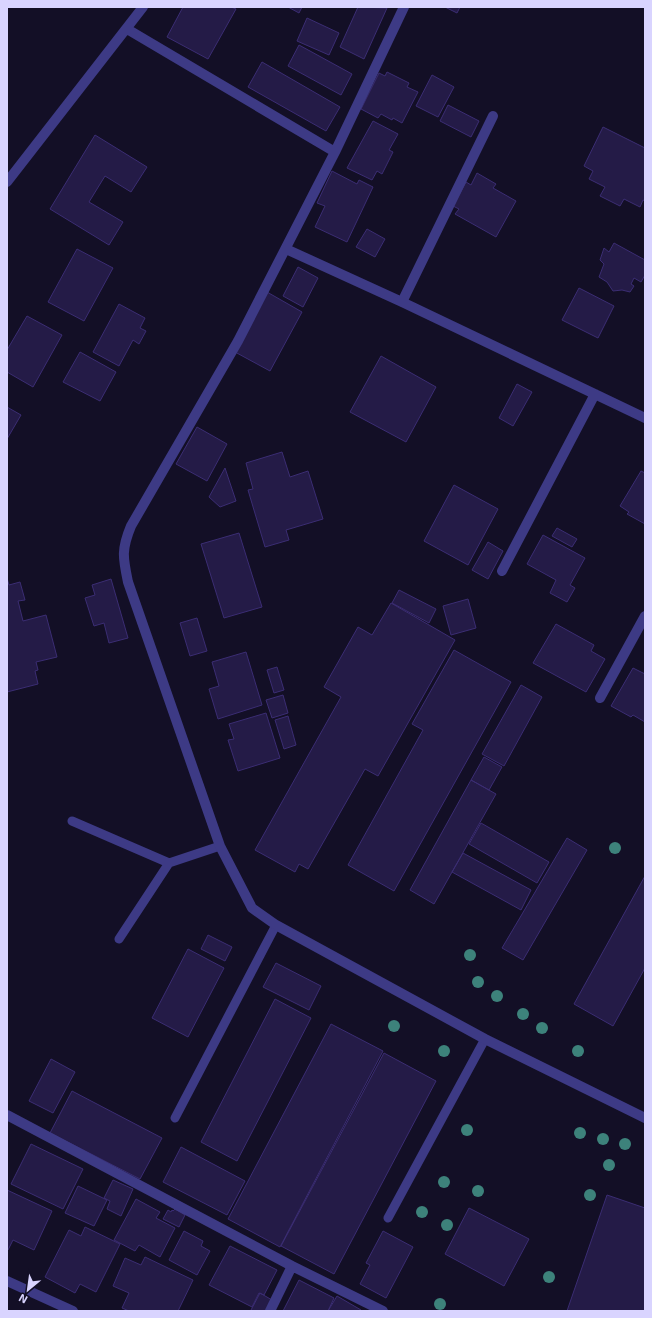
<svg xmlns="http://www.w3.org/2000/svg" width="652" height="1318" viewBox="0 0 652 1318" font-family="'Exo 2',sans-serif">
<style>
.building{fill:#241b47;stroke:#3b2d73}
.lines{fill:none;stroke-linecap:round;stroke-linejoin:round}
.service{stroke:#3d3a85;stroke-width:9}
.minor{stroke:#3d3a85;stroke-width:10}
.tree{fill:#3d827b}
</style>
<rect width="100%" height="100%" fill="#130f26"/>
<path class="building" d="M183,7h48l5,2 -28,50 -41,-22z
M288,7h14l-3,6z
M358,7l29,1 -23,51 -24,-12z
M445,7h15l-3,6z
M307,18l32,15 -10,22 -32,-14z
M299,45l53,29 -11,21 -53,-29z
M262,62l78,45 -14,24 -78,-44z
M387,72l22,11 -2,4 11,5 -16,31 -9,-5 -1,2 -11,-6 -3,4 -17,-9 18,-36 6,3z
M432,75l22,12 -16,30 -22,-11z
M448,105l31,16 -8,16 -31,-16z
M373,121l25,13 -9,16 4,2 -11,22 -5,-3 -5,9 -25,-12z
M603,127l42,21v53l-2,-1 -3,7 -16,-8 -4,7 -20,-10 5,-9 -16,-8 4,-8 -9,-5z
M95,135l52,32 -16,25 -26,-16 -16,26 34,20 -14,23 -59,-36z
M332,171l25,13 2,-4 14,7 -26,55 -32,-15 10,-21 -8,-3z
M477,173l19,11 -3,4 23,13 -20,36 -41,-23 4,-5 -6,-3 13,-24 5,3z
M367,229l18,10 -10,18 -19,-10z
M614,243l31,17v15l-4,7 -7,-4 -3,6 3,2 -4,6 -8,-2 -9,1 -6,-9 -8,-5 5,-13 -4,-4 4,-12 5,4z
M77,249l36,19 -29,53 -36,-19z
M298,267l20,11 -15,29 -20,-11z
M579,288l35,18 -16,32 -36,-18z
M267,292l35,20 -32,59 -35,-19z
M119,304l26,14 -5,10 6,3 -7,13 -6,-4 -14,26 -26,-14z
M27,316l35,19 -29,52 -26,-15v-22z
M80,352l36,20 -16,29 -37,-19z
M381,356l55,31 -30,55 -56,-30z
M517,384l15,8 -19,34 -14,-8z
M7,407l14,8 -14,24z
M197,427l30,17 -20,37 -31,-17z
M282,452l8,25 18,-6 15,48 -37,11 3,10 -24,7 -17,-57 5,-1 -7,-26z
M225,468l11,33 -16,6 -11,-10z
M641,471l4,2v51l-18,-10 2,-2 -9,-6z
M454,485l44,24 -30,56 -44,-24z
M557,528l20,11 -5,8 -20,-11z
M239,533l23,74 -38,11 -23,-74z
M543,535l42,23 -15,27 5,3 -8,14 -17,-9 6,-13 -29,-16z
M488,542l15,9 -15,28 -16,-9z
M7,578l2,7 11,-3 5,18 -7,1 5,20 23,-6 11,42 -21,5 2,8 -3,1 3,13 -31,8z
M111,579l17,59 -19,5 -5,-20 -10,3 -9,-28 10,-3 -3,-10z
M399,590l37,19 -7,14 -37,-20z
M468,599l8,29 -25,7 -8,-29z
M391,603l64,37 -77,136 -13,-7 -57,100 -9,-5 -4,8 -40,-22 86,-153 -17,-10 34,-60 14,8z
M197,618l10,33 -17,5 -10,-33z
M556,624l38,21 -3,6 14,8 -19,33 -53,-29z
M454,650l57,32 -117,209 -46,-26 75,-135 -11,-6z
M246,652l16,53 -44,14 -9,-30 10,-3 -7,-24z
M277,667l7,23 -10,3 -7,-23z
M633,668l12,6v48l-12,-7 -2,2 -20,-11z
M521,685l21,12 -38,69 -22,-12z
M283,695l5,18 -16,5 -6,-18z
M266,713l14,45 -42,13 -10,-31 6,-1 -5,-15z
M288,716l8,29 -12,4 -9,-29z
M484,757l18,10 -13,23 -18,-10z
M471,780l25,14 -62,110 -24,-14z
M481,823l68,39 -12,21 -68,-39z
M567,838l20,12 -64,110 -21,-12z
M463,853l68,37 -10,20 -69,-38z
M645,876v92l-32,58 -39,-22z
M208,935l24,12 -7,14 -24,-12z
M188,949l36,19 -36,69 -36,-19z
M276,963l45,23 -12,24 -46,-23z
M275,999l36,19 -74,143 -36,-19z
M331,1024l52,27 -103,196 -52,-28z
M384,1053l52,28 -102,193 -53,-28z
M51,1059l24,13 -22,41 -24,-12z
M72,1091l90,47 -22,41 -90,-46z
M31,1144l52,25 -20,40 -52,-25z
M181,1147l64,34 -18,34 -64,-33z
M113,1180l20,9 -12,27 -14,-7 3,-8 -6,-3z
M78,1186l29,14 -13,26 -29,-13z
M7,1190l45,21 -18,39 -21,-10 -5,10h-1z
M607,1195l38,13v103h-78z
M136,1199l24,13 -4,6 19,10 -15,29 -21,-12 -4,6 -21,-11z
M469,1208l60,31 -25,47 -59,-32z
M175,1209l10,6 -6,12 -16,-8 5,-9 3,2 1,-2 1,1z
M85,1227l35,17 -24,48 -16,-8 -5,9 -30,-16 24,-47 12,6z
M184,1231l19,10 -2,5 9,5 -13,24 -28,-15z
M383,1231l30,16 -27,51 -26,-14 10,-19 -4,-2z
M230,1246l47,24 -13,25 -5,-2 -7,14 -43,-22z
M145,1257l48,23 -15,31h-49l-7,-3 7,-15 -16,-7 12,-28 16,7z
M299,1280l35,18 -6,13h-45z
M260,1293l12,7 -6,11h-14l-1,-1z
M337,1296l24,14 -1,1h-32z"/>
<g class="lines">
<path class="service" d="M72,821l97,42
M119,939l50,-76 51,-17
M175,1118l101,-193
M388,1218l97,-179"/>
<path class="minor" d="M404,7l-69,145 -97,189 -107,185c-10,24 -8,32 -3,56l92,264 32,62 24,17 209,114 160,79
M127,29l208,123
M7,182l136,-175
M286,249l116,53 243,116
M402,302l91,-186
M502,571l93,-177
M600,698l45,-82
M7,1115l285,151 91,45
M7,1281l66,30
M270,1311l22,-45"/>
</g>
<g class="tree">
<circle cx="615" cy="848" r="6"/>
<circle cx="470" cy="955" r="6"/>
<circle cx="478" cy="982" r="6"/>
<circle cx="497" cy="996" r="6"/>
<circle cx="523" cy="1014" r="6"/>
<circle cx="394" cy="1026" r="6"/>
<circle cx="542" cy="1028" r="6"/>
<circle cx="444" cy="1051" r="6"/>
<circle cx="578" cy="1051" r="6"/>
<circle cx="467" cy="1130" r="6"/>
<circle cx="580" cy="1133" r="6"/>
<circle cx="603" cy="1139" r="6"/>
<circle cx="625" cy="1144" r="6"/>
<circle cx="609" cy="1165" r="6"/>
<circle cx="444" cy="1182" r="6"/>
<circle cx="478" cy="1191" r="6"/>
<circle cx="590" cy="1195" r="6"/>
<circle cx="422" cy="1212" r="6"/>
<circle cx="447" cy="1225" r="6"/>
<circle cx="549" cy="1277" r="6"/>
<circle cx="440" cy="1304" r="6"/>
</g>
<rect width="652" height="1318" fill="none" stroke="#d9d4ff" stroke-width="16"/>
<g transform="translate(28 1290) rotate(209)" stroke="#130f26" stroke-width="3" paint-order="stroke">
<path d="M0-3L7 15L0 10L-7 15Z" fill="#d9d4ff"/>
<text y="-6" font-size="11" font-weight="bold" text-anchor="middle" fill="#d9d4ff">N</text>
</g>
</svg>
